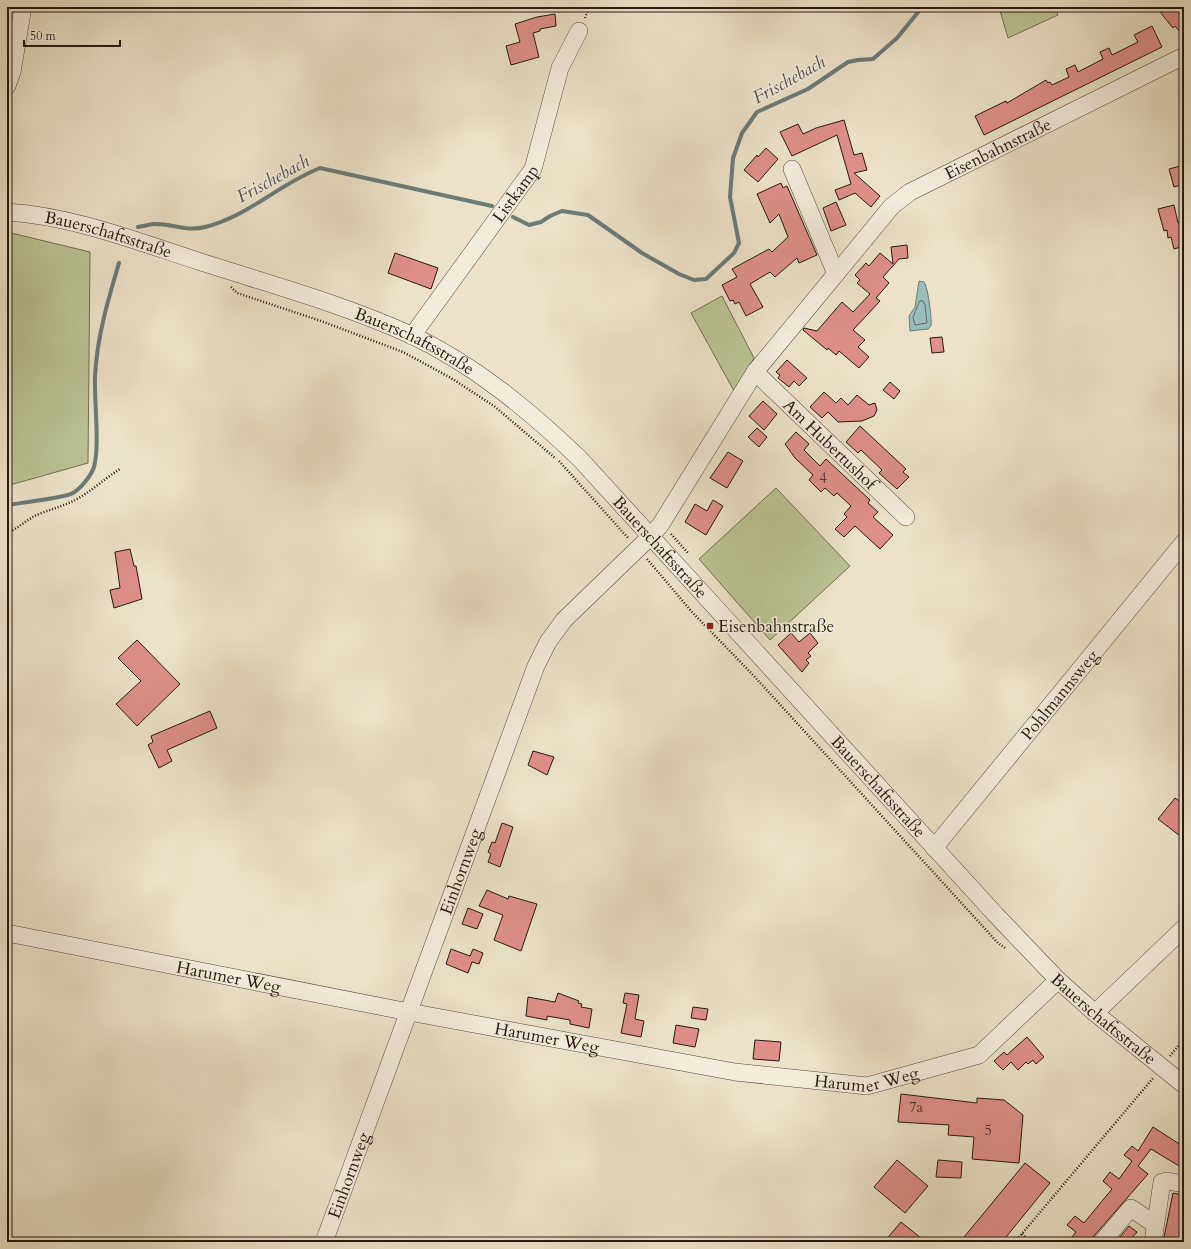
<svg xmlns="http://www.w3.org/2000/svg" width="1191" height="1249" viewBox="0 0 1191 1249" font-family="Cardo,serif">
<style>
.green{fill:#bac394;stroke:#706e52}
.water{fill:#99bdba;stroke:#6b7b76}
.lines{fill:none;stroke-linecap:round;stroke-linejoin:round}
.shore{stroke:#606a66;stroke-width:1}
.stream{stroke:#6b7b76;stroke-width:4}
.building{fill:#de8f88;stroke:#271811}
.minor-casing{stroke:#584a3e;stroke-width:18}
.path{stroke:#271811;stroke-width:2.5;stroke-dasharray:1 2;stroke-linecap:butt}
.minor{stroke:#f2ecdb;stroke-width:17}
.poi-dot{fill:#8f2418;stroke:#f2ecdb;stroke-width:1.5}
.labels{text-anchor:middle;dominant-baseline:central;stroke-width:3;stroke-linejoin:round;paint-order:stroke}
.number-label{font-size:15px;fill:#55362f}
.street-label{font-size:17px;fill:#271811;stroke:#f2ecdb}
.poi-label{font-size:17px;fill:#271811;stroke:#f2ecdb;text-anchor:start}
.water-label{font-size:18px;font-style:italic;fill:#4f524c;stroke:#f2ecdb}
</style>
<rect width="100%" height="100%" fill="#ebe2c7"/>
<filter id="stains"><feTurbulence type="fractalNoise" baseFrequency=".005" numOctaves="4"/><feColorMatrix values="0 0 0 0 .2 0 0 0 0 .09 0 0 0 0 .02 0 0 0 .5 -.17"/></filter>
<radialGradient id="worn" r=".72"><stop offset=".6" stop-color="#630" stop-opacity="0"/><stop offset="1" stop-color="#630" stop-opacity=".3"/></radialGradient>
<path class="green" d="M999,7h56l3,8 -50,23z
M7,232l83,20 -2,211 -78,22 1,-110 -4,-48z
M722,296l32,62 -20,33 -43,-78z
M776,488l74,78 -80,74 -71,-81z"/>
<path class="water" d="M919,281l5,1c4,5 8,37 7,44l-3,3 -18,2 -1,-15 6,-9z"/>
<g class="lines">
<path class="shore" d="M920,301h3l2,4 2,18 -12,2 -2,-7z"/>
<path class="stream" d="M988,7l21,3 13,-3
M513,217l16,8 12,-3 9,-6 12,-5 26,4 54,38 37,21 15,6 12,-1 28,-26 5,-10 -9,-46 3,-39 9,-25 15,-21 51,-23 40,-27 10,-2 15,-1 24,-21 22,-27 7,-4
M138,227c5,-1 10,-2 15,-3 18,-1 33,8 52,3 44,-11 74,-43 115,-59l172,38
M7,505c12,-2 58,-7 66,-12 8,-5 18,-17 21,-26 6,-23 0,-65 1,-91 2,-39 13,-76 24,-113"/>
</g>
<path class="building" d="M1156,7h23l5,6v24l-9,-11 -2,2z
M555,14l1,12 -16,3v2l-7,2 6,24 -28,8 -5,-19 14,-4 -5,-18 22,-7z
M1152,26l10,21 -178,88 -9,-19 31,-15 1,2 39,-23 2,3 2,-1 2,3 17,-8 -3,-8 9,-4 3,7 25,-13 -3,-7 9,-4 3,7 26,-13 -4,-7z
M844,120l10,35 8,-2 5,17 -13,3 26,23 -9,11 -16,-14 -16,7 -4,-10 16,-6 -14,-49 -45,21 -12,-24 18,-8 5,10 13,-6z
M766,148l12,11 -20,23 -14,-12 13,-15 1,2z
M1184,165v19l-10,3 -5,-18z
M781,183l2,5 4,-2 30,69 -18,8 -2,-5 -22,19 -5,-5 -20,12 13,23 -17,9 -7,-14 -4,2 -2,-4 -3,1 -8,-16 15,-8 -5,-8 37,-20 3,3 16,-15 -9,-23 -9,9 -13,-29z
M836,202l10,23 -15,6 -8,-23z
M1174,205l4,18 6,-2v25l-10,3 -3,-12 -3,1 -1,-8 -3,1 -6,-22z
M907,245l1,13 -9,1 -16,18 6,6 -13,15 4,3 -27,29 12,10 -7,7 11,10 -10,11 -20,-17 -3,4 -8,-7 -1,2 -24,-20 1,-2 13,3 25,-29 11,10 17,-18 -13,-11 3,-3 -5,-5 11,-12 3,3 11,-13 13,11 -2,-17z
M395,253l43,15 -7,21 -43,-16z
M942,337l2,15 -12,1 -2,-15z
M787,360l20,18 -8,8 -5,-5 -5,6 -11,-9 2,-3 -4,-3z
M890,382l10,9 -6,8 -11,-9z
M824,392l12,11 5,-5 7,7 9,-10 12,10 6,-2 2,7 -3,6 -12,5 -24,1 -10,-10 -6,6 -12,-11z
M763,401l14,13 -13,16 -15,-14z
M860,426l46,43 -3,3 6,5 -12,12 -18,-16 3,-3 -21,-20 -3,3 -12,-11z
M757,428l10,9 -8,10 -11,-10z
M796,432l13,12 -5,6 16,16 6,-7 44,41 -2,3 10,9 -5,5 20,18 -13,14 -25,-23 -11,11 -9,-8 12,-12 -3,-3 7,-8 -14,-13 -3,3 -9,-8 -4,4 -12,-12 4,-5 -18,-17 -10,-14z
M728,452l15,9 -16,27 -17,-10z
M713,500l10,6 -17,29 -21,-13 10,-18 12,7z
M130,549l4,17h2l6,33 -28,9 -4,-18 10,-2 -5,-36z
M791,633l8,9 11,-9 8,10 -10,10 3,3 -5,4 3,3 -7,9 -24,-27z
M137,640l43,44 -43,42 -21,-22 25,-23 -23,-23z
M210,711l7,17 -50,22 5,11 -13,7 -11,-23 5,-3 -2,-6z
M533,751l21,6 -7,18 -19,-10z
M1175,798l9,6v35l-26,-20z
M502,823l11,4 -13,40 -12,-5 3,-8 -3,-2 4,-10 3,1z
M487,890l21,9 1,-3 28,8 -16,47 -27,-11 9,-25 -24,-9z
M468,908l15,6 -6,15 -15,-5z
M451,949l19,7 3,-7 10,4 -4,11 -7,-2 -4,11 -22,-9z
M558,993l21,8 -1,2 4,1 -1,3 11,2 -3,19 -19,-4v-4l-23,-4v4l-21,-4 2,-19 27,5z
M625,993l14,2 -4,24 9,2 -3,16 -20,-4 6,-29 -4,-1z
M693,1007l15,2 -2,11 -15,-2z
M676,1025l23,4 -4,18 -22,-4z
M1027,1037l17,20 -8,7 -3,-4 -5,4 -2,-2 -8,8 -7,-8 -8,8 -9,-9 10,-9 3,3z
M755,1040l26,2 -2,19 -26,-2z
M901,1094l76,9v-5l27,2 19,15 -4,48 -47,-4 2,-22 -26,-2 1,-10 -51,-3z
M1153,1127l31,20v22l-33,-20 -13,17 10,8 -54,62 -2,6h-24l8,-10 -9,-7 8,-9 9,7 28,-34 -9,-8 7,-9 9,7 13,-18 -8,-6 8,-9 6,5z
M897,1160l31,26 -23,27 -31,-26z
M938,1160l24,2 -1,16 -25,-1z
M1025,1163l25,20 -48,59h-42z
M1173,1193l11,2v38l-2,9h-19z
M901,1222l25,20h-42z
M1129,1226l8,6 -9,10h-6l-4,-3z"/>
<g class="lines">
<defs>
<g id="minor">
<path d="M7,86l5,-14 11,-65"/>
<path d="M792,169l44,105"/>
<path id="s1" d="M7,212c65,4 129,29 191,49 71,23 145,43 213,74 64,30 119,76 169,124l415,455 63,66 37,33 89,72"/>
<path id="s2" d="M412,336l121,-167 27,-101 19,-37"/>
<path id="s3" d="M755,372l151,145"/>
<path id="s4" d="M934,848l250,-306"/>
<path id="s5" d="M7,933l402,79 326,60 132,14 112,-31 79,-75"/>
<path d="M1095,1013l89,-85"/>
<path id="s6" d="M324,1242l212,-576 12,-24 16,-22 87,-84 10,-12 94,-152 137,-166 18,-14 274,-136"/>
<path d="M1102,1242l29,-34 23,16"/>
<path d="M1153,1242l9,-60 5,-1 17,3"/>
</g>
</defs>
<use href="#minor" class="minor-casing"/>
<path class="path" d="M585,18l4,-11
M231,287l6,6 84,28 82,31 48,26 43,28 61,52
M559,461l70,78
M7,533c12,-5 20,-14 32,-19 15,-6 29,-9 43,-18 13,-8 25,-19 38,-27
M671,534l17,19
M647,559l45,53 61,63 245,268 7,5
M7,963l2,-15
M1170,1056l14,-17
M1022,1234l9,8
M7,1237l1,5
M1015,1242l139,-165"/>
<use href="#minor" class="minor"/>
</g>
<rect class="poi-dot" x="706" y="622" width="8" height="8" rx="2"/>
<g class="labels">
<g class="number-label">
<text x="823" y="478">4</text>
<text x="916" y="1107">7a</text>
<text x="988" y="1130">5</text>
</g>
<g class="street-label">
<text stroke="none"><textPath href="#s6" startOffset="1319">Eisenbahnstraße</textPath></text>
<text stroke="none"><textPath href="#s2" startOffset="176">Listkamp</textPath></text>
<text stroke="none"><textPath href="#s1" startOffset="104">Bauerschaftsstraße</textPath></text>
<text stroke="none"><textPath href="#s1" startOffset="429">Bauerschaftsstraße</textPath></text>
<text stroke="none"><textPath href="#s3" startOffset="104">Am Hubertushof</textPath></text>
<text stroke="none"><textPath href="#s1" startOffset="753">Bauerschaftsstraße</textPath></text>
<text stroke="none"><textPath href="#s4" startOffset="198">Pohlmannsweg</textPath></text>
<text stroke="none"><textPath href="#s1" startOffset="1077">Bauerschaftsstraße</textPath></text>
<text stroke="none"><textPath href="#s6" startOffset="395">Einhornweg</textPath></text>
<text stroke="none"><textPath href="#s5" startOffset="226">Harumer Weg</textPath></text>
<text stroke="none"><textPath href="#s1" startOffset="1401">Bauerschaftsstraße</textPath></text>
<text stroke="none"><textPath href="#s5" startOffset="550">Harumer Weg</textPath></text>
<text stroke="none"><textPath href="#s5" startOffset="874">Harumer Weg</textPath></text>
<text stroke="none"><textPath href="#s6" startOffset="71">Einhornweg</textPath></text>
</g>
<g class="poi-label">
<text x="718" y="626">Eisenbahnstraße</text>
</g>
<g class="water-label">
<text transform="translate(789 80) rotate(-29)">Frischebach</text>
<text transform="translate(273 179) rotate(-29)">Frischebach</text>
</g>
</g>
<rect width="1191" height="1249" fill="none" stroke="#ebe2c7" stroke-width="24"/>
<rect x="8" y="8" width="1175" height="1233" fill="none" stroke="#271811" stroke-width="2"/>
<rect x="12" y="12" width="1167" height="1225" fill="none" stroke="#271811"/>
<path d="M24 40v6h96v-6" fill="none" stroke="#271811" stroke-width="2"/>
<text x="30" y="40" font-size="12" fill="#271811" stroke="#f2ecdb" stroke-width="3" paint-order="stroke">50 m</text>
<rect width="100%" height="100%" filter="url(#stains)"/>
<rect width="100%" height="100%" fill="url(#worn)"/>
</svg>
